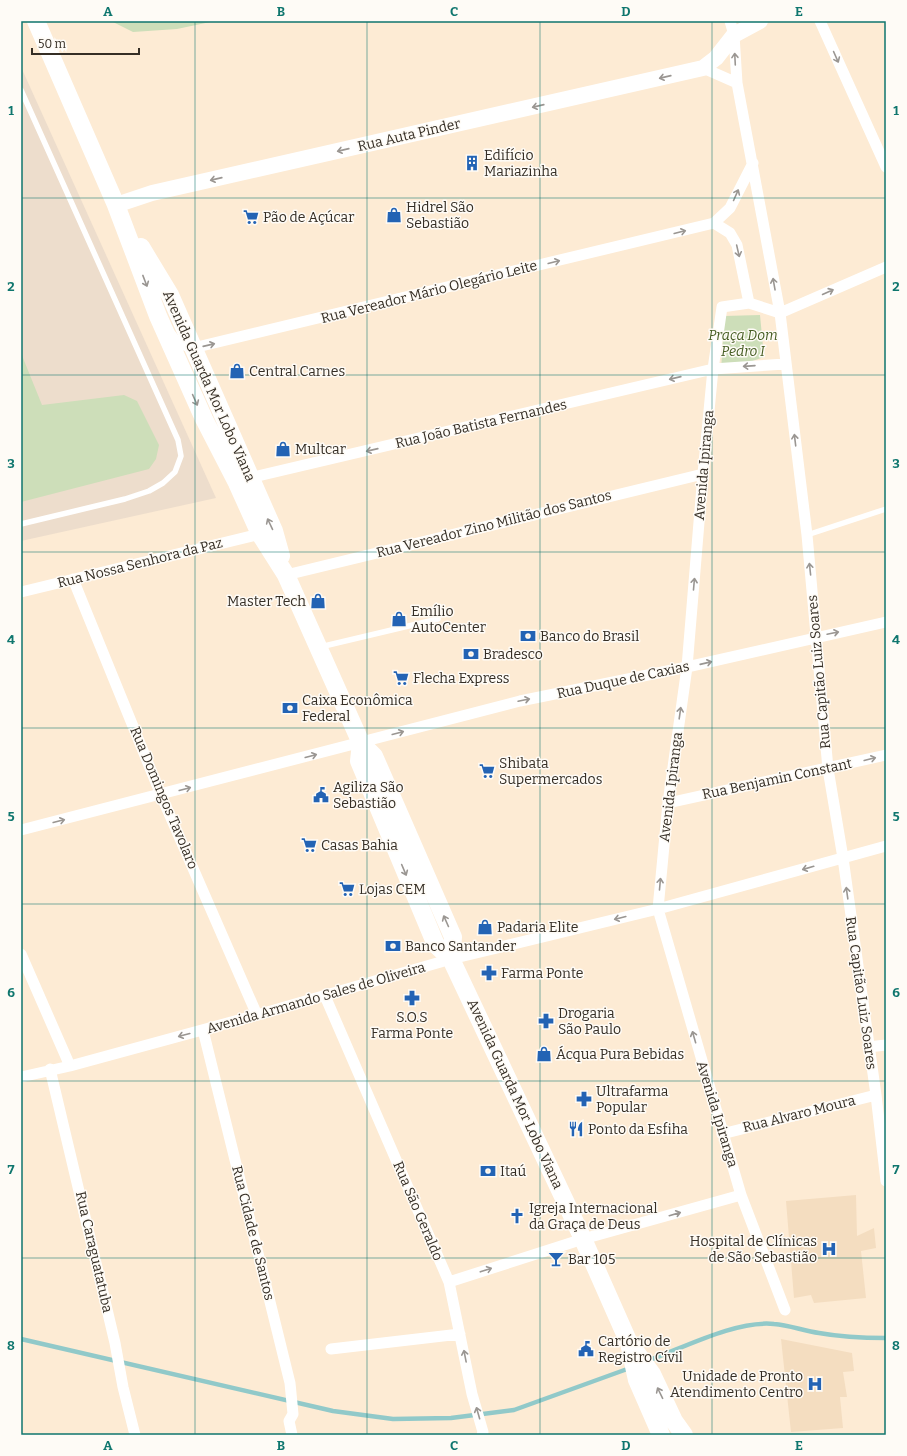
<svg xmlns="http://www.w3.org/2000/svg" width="907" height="1456" viewBox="0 0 907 1456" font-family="Bitter,serif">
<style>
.built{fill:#f4ddc0}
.industrial{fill:#edddcc}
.green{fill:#cddeb9}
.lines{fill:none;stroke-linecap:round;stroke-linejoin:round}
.stream{stroke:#91c9c9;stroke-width:4.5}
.lane{stroke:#fff;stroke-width:5.5}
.street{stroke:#fff;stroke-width:11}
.secondary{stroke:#fff;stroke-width:16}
.primary{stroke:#fff;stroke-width:18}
.oneway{stroke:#9a9692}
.grid{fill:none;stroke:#0f766e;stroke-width:1;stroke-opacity:0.55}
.labels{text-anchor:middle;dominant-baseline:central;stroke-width:3;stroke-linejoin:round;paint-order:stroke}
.street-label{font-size:14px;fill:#352e25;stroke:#fefbf6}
.poi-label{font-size:14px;fill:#352e25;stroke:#fefbf6;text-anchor:start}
.park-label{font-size:14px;font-style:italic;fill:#475e24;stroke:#fefbf6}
.neatline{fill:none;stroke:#0f766e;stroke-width:1.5}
.grid-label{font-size:13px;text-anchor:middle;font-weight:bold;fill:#0f766e}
</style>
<rect width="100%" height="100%" fill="#fdebd4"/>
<path class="built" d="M856,1195l1,41 17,-8 2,20 -15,3 5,47 -52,5 -3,-8 -17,3 -8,-97z
M781,1339l71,14 2,18 -11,1 4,25h-7l3,31 -52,4z"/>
<path class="industrial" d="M21,67l195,431 -195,43z"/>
<path class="green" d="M111,21h104l-38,8 -44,3z
M760,315l4,42 -43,15 3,-56z
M21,353l21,52 82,-10 13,6 22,44 -3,14 -7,10 -128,33z"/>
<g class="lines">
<path class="stream" d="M21,1339l312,72 60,8 58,-1 63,-8 116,-42
M647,1361c36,-13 89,-41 127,-37 15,1 30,7 45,9 22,4 45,5 67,5"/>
<path class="lane" d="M21,90l157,350 3,16 -6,16 -12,11 -14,8 -24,8 -104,25
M807,535l79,-26
M320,647l118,-28"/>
<path class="street" d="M730,21l4,14 3,48 43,230 27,222 21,234 15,89 33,237 10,86
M820,21l66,146
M703,68l34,15
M714,223l16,10 7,12 12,58
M171,335l5,7 17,6 521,-125 16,-15 23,-45
M249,478l464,-109 72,-5
M286,575l417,-101
M73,579l88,216 96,220
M21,592l239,-58
M668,803l218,-48
M21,830l499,-129 167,-34 199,-45
M21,954l49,112
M325,996l124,286 23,112 11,38 -1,3
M203,1030l87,353 3,31 -4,7 3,14
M868,1047l18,-2
M50,1069l65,274 8,44 12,48
M21,1077l49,-11 187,-51 194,-56 207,-50 228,-63
M722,1134l154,-39
M449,1282l134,-43 158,-44
M785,1310l-44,-115 -83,-286 10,-106 19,-136 16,-193 10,-105 9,-62 27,-4 31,10 106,-46
M331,1349l129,-15"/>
<path class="secondary" d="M116,205l36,-12 551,-125 13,-10 18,-23 26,-14"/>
<path class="primary" d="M36,21l80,184 42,111 46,103 33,64 23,51 26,41 75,168 13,13 79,181 -2,22
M141,247l29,48 104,236 7,25
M361,743l-2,18 77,184 15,14 132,280 46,104 8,37 24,55
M633,1348l19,26 22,47 10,14"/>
</g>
<defs><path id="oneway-shaft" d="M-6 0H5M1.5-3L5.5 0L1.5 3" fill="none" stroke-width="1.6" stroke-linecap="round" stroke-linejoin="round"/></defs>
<g class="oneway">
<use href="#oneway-shaft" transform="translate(836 57) rotate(66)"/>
<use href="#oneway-shaft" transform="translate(735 59) rotate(-93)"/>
<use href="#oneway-shaft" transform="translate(665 77) rotate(167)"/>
<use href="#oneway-shaft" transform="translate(538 106) rotate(167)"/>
<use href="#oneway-shaft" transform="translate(343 150) rotate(167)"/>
<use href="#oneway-shaft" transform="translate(216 179) rotate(167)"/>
<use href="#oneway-shaft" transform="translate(736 195) rotate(-66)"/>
<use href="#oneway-shaft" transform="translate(680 232) rotate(-14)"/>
<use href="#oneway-shaft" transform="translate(738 251) rotate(77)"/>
<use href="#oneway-shaft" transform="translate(554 262) rotate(-14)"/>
<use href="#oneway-shaft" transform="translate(145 281) rotate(69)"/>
<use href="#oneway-shaft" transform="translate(774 284) rotate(-100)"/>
<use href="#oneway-shaft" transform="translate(828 292) rotate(-24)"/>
<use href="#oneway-shaft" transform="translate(209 345) rotate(-13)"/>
<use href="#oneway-shaft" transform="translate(749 366) rotate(176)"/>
<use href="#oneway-shaft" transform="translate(675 378) rotate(167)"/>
<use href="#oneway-shaft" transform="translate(195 400) rotate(66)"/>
<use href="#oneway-shaft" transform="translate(795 440) rotate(-97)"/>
<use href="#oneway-shaft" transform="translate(372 450) rotate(167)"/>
<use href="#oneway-shaft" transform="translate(270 524) rotate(-115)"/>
<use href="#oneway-shaft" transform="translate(810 569) rotate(-96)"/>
<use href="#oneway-shaft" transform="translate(694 584) rotate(-85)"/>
<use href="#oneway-shaft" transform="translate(833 633) rotate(-12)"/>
<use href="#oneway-shaft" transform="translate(706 663) rotate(-13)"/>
<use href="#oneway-shaft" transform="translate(524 700) rotate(-12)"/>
<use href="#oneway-shaft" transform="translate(680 713) rotate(-82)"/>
<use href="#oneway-shaft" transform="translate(398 733) rotate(-15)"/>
<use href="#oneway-shaft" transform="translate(311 756) rotate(-15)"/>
<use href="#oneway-shaft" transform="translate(870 759) rotate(-14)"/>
<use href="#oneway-shaft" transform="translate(185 789) rotate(-15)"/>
<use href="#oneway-shaft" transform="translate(59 821) rotate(-14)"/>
<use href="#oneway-shaft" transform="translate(808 868) rotate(164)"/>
<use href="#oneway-shaft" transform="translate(404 870) rotate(67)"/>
<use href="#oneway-shaft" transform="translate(660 884) rotate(-85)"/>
<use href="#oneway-shaft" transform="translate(847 893) rotate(-98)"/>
<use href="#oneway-shaft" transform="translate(620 918) rotate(166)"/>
<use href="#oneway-shaft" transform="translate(446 921) rotate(-114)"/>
<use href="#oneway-shaft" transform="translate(184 1035) rotate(165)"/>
<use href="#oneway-shaft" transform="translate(694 1037) rotate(-106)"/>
<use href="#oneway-shaft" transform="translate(675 1214) rotate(-16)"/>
<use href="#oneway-shaft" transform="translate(486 1270) rotate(-18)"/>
<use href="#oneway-shaft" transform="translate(465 1356) rotate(-101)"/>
<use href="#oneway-shaft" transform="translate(660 1393) rotate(-116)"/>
<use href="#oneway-shaft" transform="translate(478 1413) rotate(-106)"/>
</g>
<path class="grid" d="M195,21v1414M367,21v1414M540,21v1414M712,21v1414M21,198h865M21,375h865M21,552h865M21,728h865M21,904h865M21,1081h865M21,1258h865"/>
<defs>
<symbol id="building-bare" viewBox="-9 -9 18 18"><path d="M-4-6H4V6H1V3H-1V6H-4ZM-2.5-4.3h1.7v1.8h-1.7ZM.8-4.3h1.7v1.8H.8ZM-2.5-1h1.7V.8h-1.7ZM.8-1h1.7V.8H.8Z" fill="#2363b4" stroke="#fefbf6" stroke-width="2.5" paint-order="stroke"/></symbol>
<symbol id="shop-bare" viewBox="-9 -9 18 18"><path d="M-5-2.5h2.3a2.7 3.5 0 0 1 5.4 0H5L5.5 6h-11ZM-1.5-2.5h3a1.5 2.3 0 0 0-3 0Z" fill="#2363b4" stroke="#fefbf6" stroke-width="2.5" paint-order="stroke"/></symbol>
<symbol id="supermarket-bare" viewBox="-9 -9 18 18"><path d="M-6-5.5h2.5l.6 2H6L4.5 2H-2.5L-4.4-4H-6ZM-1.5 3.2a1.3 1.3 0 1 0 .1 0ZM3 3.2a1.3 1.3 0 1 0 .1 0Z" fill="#2363b4" stroke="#fefbf6" stroke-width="2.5" paint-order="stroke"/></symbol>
<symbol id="bank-bare" viewBox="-9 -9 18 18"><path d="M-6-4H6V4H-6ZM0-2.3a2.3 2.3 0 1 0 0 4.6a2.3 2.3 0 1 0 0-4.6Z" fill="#2363b4" stroke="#fefbf6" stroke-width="2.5" paint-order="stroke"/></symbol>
<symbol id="civic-bare" viewBox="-9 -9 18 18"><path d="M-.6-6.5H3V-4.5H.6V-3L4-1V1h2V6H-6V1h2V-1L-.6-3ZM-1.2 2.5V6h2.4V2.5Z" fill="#2363b4" stroke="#fefbf6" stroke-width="2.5" paint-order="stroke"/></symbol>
<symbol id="pharmacy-bare" viewBox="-9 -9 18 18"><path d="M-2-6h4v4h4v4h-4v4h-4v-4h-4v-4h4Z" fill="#2363b4" stroke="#fefbf6" stroke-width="2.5" paint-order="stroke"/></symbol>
<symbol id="restaurant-bare" viewBox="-9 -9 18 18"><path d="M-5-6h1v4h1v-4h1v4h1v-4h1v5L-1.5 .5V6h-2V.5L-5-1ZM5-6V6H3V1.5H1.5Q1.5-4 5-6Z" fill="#2363b4" stroke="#fefbf6" stroke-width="2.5" paint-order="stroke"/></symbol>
<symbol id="church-bare" viewBox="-9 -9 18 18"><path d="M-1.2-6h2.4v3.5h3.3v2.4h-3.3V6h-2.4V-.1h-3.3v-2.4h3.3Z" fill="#2363b4" stroke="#fefbf6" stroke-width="2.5" paint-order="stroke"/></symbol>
<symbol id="hospital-bare" viewBox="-9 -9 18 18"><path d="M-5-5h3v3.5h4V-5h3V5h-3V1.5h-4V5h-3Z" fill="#2363b4" stroke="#fefbf6" stroke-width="2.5" paint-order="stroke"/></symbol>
<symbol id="bar-bare" viewBox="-9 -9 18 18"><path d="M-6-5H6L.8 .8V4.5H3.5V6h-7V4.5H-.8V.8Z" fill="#2363b4" stroke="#fefbf6" stroke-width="2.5" paint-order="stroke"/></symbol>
</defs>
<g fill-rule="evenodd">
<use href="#building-bare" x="461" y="152" width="22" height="22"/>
<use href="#shop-bare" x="383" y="204" width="22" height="22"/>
<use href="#supermarket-bare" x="240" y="206" width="22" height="22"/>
<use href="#shop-bare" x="226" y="360" width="22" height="22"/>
<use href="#shop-bare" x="272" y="438" width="22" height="22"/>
<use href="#shop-bare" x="307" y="590" width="22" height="22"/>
<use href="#shop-bare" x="388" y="608" width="22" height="22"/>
<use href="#bank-bare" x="517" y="625" width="22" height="22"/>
<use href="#bank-bare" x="460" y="643" width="22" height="22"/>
<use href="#supermarket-bare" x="390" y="667" width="22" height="22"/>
<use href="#bank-bare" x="279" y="697" width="22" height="22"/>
<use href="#supermarket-bare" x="476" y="760" width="22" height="22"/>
<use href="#civic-bare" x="310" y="784" width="22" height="22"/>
<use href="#supermarket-bare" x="298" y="834" width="22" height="22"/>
<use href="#supermarket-bare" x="336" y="878" width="22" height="22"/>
<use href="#shop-bare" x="474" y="916" width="22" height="22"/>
<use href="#bank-bare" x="382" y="935" width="22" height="22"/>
<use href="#pharmacy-bare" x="478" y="962" width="22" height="22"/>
<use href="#pharmacy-bare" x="401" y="987" width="22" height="22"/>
<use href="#pharmacy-bare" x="535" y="1010" width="22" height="22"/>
<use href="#shop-bare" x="533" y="1043" width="22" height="22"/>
<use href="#pharmacy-bare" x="573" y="1088" width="22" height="22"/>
<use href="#restaurant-bare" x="565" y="1118" width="22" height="22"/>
<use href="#bank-bare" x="477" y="1160" width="22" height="22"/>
<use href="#church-bare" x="506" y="1205" width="22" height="22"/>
<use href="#hospital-bare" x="818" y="1238" width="22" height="22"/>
<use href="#bar-bare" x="545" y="1248" width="22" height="22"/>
<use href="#civic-bare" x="575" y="1338" width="22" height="22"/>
<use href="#hospital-bare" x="804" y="1373" width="22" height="22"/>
</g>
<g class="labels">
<g class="street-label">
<text transform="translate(409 135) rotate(-13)">Rua Auta Pinder</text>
<text transform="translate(429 292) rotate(-14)">Rua Vereador Mário Olegário Leite</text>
<text transform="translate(209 386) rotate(66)">Avenida Guarda Mor Lobo Viana</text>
<text transform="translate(481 424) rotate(-13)">Rua João Batista Fernandes</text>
<text transform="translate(704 465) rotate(-85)">Avenida Ipiranga</text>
<text transform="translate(494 524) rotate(-14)">Rua Vereador Zino Militão dos Santos</text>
<text transform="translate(140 563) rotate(-14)">Rua Nossa Senhora da Paz</text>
<text transform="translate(819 672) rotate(-95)">Rua Capitão Luiz Soares</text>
<text transform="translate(623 680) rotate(-12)">Rua Duque de Caxias</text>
<text transform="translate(777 779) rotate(-12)">Rua Benjamin Constant</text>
<text transform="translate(671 787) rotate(-83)">Avenida Ipiranga</text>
<text transform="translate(164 798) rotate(67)">Rua Domingos Tavolaro</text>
<text transform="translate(861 993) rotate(82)">Rua Capitão Luiz Soares</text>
<text transform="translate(316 998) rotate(-16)">Avenida Armando Sales de Oliveira</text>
<text transform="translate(515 1094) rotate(65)">Avenida Guarda Mor Lobo Viana</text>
<text transform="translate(717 1114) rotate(73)">Avenida Ipiranga</text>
<text transform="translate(799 1114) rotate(-14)">Rua Alvaro Moura</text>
<text transform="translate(418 1211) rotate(67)">Rua São Geraldo</text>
<text transform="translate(253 1233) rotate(76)">Rua Cidade de Santos</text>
<text transform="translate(94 1252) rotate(77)">Rua Caraguatatuba</text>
</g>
<g class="poi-label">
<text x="484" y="155">Edifício<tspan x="484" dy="16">Mariazinha</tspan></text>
<text x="406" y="207">Hidrel São<tspan x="406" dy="16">Sebastião</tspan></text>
<text x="263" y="217">Pão de Açúcar</text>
<text x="249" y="371">Central Carnes</text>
<text x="295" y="449">Multcar</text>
<text x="306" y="601" text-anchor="end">Master Tech</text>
<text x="411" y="611">Emílio<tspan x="411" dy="16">AutoCenter</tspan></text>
<text x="540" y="636">Banco do Brasil</text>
<text x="483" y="654">Bradesco</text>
<text x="413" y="678">Flecha Express</text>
<text x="302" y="700">Caixa Econômica<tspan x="302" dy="16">Federal</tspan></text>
<text x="499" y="763">Shibata<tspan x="499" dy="16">Supermercados</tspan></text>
<text x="333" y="787">Agiliza São<tspan x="333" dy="16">Sebastião</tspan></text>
<text x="321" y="845">Casas Bahia</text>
<text x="359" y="889">Lojas CEM</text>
<text x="497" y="927">Padaria Elite</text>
<text x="405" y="946">Banco Santander</text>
<text x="501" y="973">Farma Ponte</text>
<text x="558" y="1013">Drogaria<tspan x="558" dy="16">São Paulo</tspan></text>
<text x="412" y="1017" text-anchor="middle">S.O.S<tspan x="412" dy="16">Farma Ponte</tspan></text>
<text x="556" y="1054">Ácqua Pura Bebidas</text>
<text x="596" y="1091">Ultrafarma<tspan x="596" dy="16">Popular</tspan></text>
<text x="588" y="1129">Ponto da Esfiha</text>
<text x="500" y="1171">Itaú</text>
<text x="529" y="1208">Igreja Internacional<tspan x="529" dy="16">da Graça de Deus</tspan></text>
<text x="817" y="1241" text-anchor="end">Hospital de Clínicas<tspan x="817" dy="16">de São Sebastião</tspan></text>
<text x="568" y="1259">Bar 105</text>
<text x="598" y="1341">Cartório de<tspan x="598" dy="16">Registro Cívil</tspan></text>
<text x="803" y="1376" text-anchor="end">Unidade de Pronto<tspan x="803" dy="16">Atendimento Centro</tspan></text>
</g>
<g class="park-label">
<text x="743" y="335">Praça Dom<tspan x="743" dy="16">Pedro I</tspan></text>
</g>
</g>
<rect width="907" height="1456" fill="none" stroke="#fefbf6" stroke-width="44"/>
<path d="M32 48v6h107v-6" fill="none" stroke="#352e25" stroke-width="2"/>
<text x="38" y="48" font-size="12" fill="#352e25" stroke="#fefbf6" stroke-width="3" paint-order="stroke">50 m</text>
<rect x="22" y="22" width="863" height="1412" class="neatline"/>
<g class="grid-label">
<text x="108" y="16">A</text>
<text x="281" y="16">B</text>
<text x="454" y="16">C</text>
<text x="626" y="16">D</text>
<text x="799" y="16">E</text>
<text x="11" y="115">1</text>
<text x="896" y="115">1</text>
<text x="11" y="291">2</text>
<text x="896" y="291">2</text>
<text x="11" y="468">3</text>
<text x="896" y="468">3</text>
<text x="11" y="644">4</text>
<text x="896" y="644">4</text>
<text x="11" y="821">5</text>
<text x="896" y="821">5</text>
<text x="11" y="997">6</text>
<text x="896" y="997">6</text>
<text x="11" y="1174">7</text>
<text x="896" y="1174">7</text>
<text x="11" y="1350">8</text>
<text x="896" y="1350">8</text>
<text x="108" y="1450">A</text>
<text x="281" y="1450">B</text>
<text x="454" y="1450">C</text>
<text x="626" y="1450">D</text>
<text x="799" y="1450">E</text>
</g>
</svg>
